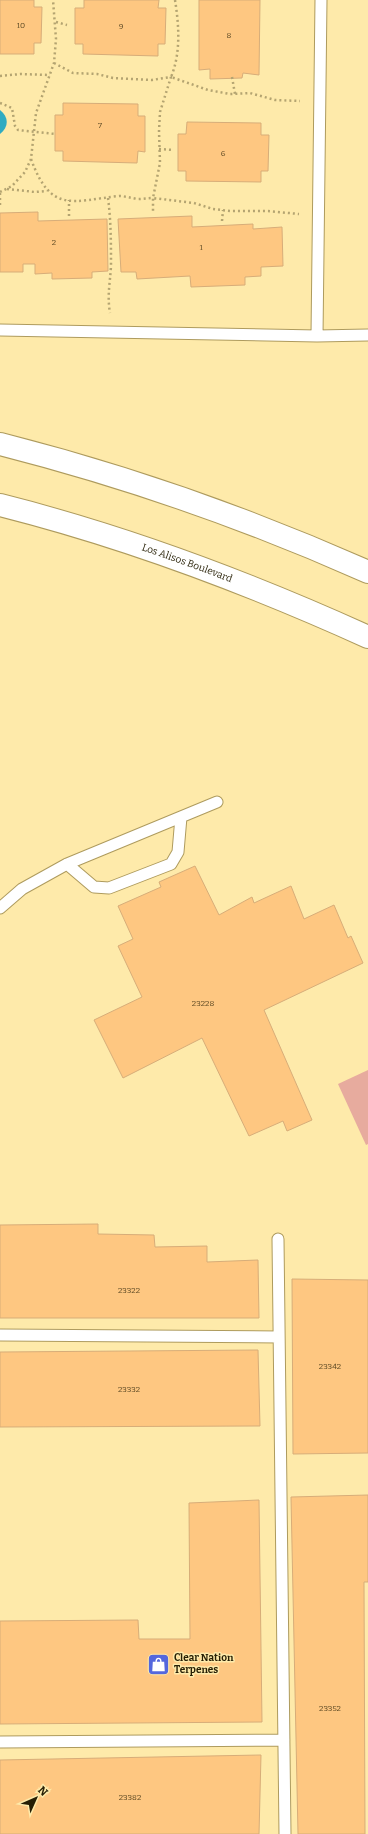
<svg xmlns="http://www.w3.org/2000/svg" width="368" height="1834" viewBox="0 0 368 1834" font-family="Bitter,serif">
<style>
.green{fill:#e7ab9e}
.water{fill:#30abc1}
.building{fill:#fec781;stroke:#d7ad79}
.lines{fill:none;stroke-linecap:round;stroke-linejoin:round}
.lane-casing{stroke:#ae9b5e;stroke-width:13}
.secondary-casing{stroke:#ae9b5e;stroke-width:24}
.path{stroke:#b4a471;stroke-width:2.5;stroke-dasharray:2 3;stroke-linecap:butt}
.lane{stroke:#fff;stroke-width:11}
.secondary{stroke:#fff;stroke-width:22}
.labels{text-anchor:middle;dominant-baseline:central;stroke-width:3;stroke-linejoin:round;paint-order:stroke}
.number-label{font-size:8px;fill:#5c4924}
.street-label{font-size:10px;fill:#261f05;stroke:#feeaaa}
.poi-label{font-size:10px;font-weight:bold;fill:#261f05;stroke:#feeaaa;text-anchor:start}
</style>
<rect width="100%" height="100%" fill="#feeaaa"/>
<path class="green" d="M368,1070v74l-2,1 -28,-61z"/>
<path class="water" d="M0,110c9,7 9,17 0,24z"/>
<path class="building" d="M0,0h34v7h8l-1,36h-7v11h-34z
M84,0h75l-1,8h8l-1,36h-7v12l-75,-2v-10h-8v-36h9z
M199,0h61l-1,75 -16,-2 -1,5 -32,1v-10l-11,1z
M63,103l75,1v12h7v36l-7,-1 -1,12 -74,-2v-10h-8v-36h8z
M187,122l74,1v12h8l-1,36h-7v11l-75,-1v-10h-8v-37h8z
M38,212v9l69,-2 1,52 -16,1v6l-40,1v-6l-17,1v-10h-12v8h-23v-59z
M192,216v11l61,-3v5l29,-2 1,39 -22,1v9l-16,1v8l-54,2 -1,-11 -53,3 -1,-7h-15l-3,-53z
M195,866l24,49 33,-18 2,6 37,-17 13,33 30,-14 14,33 3,-2 12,27 -99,47 48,110 -25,11 -4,-10 -34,15 -47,-98 -79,40 -29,-58 48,-23 -24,-51 15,-7 -15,-33 43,-19 -2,-5z
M98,1224v10l56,1 1,12 52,-1v16l51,-2 1,58h-259v-93z
M292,1279l76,1v173l-75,1z
M258,1350l2,76 -260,1v-75z
M368,1495v87h-4l1,252h-67l-7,-337z
M259,1500l3,222 -262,2v-103l138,-1 1,19h51l-1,-136z
M261,1755l-2,79h-259v-74z"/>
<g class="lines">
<defs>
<path id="lane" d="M0,330l317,6 51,-1
M317,336l4,-336
M67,864l27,23 15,1 62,-24 7,-12 3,-35
M0,908l22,-19 45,-25 150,-62
M278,1239l7,595
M0,1335l279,2
M0,1742l284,-2"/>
<g id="secondary">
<path d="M0,444c126,32 249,75 368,128"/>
<path id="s1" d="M0,505c127,32 249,78 368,132"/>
</g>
</defs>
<use href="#lane" class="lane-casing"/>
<use href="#secondary" class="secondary-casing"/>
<path class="path" d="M175,0c4,25 6,53 -4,77l37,13 22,4 20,-1 25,7 25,1
M56,22l11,3
M54,63l19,10 24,1 16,4 39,2 19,-3 -11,35 -1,19 1,32 -7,35 41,5 19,6 17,2h38l31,3
M0,76l21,-2 29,1
M232,77l3,17
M0,103l12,5 3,18 3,4 37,4
M159,149l14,1
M31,159c20,55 41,42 88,37 6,0 12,2 19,3 5,0 10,-1 15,-1v15
M7,189l28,3 12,-1
M0,192l12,-6 13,-14 6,-13 5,-46 18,-50 2,-24 -3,-39
M108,198c3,23 3,45 3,68 -1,18 -4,29 -1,47
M0,205v-13
M69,216v-16
M222,221l1,-11"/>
<use href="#lane" class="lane"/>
<use href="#secondary" class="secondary"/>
</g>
<defs>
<symbol id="shop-square" viewBox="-11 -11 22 22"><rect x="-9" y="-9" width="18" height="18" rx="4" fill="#5467dd" stroke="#feeaaa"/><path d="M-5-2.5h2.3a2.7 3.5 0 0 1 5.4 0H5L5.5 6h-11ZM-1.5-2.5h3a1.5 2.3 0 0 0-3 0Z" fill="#fff"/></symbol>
</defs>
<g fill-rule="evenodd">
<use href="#shop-square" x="146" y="1652" width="25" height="25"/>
</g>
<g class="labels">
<g class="number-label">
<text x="21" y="25">10</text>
<text x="121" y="26">9</text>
<text x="229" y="35">8</text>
<text x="100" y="125">7</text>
<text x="223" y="153">6</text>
<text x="54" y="242">2</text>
<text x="201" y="247">1</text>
<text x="203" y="1003">23228</text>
<text x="129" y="1290">23322</text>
<text x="330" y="1366">23342</text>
<text x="129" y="1389">23332</text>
<text x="330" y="1708">23352</text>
<text x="130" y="1797">23382</text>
</g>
<g class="street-label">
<text stroke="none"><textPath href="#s1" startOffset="196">Los Alisos Boulevard</textPath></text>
</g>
<g class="poi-label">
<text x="174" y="1658">Clear Nation<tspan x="174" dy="12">Terpenes</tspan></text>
</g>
</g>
<g transform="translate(36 1798) rotate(45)" stroke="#feeaaa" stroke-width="3" paint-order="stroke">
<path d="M0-3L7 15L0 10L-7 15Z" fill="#261f05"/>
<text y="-6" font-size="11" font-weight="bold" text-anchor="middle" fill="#261f05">N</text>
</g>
</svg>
